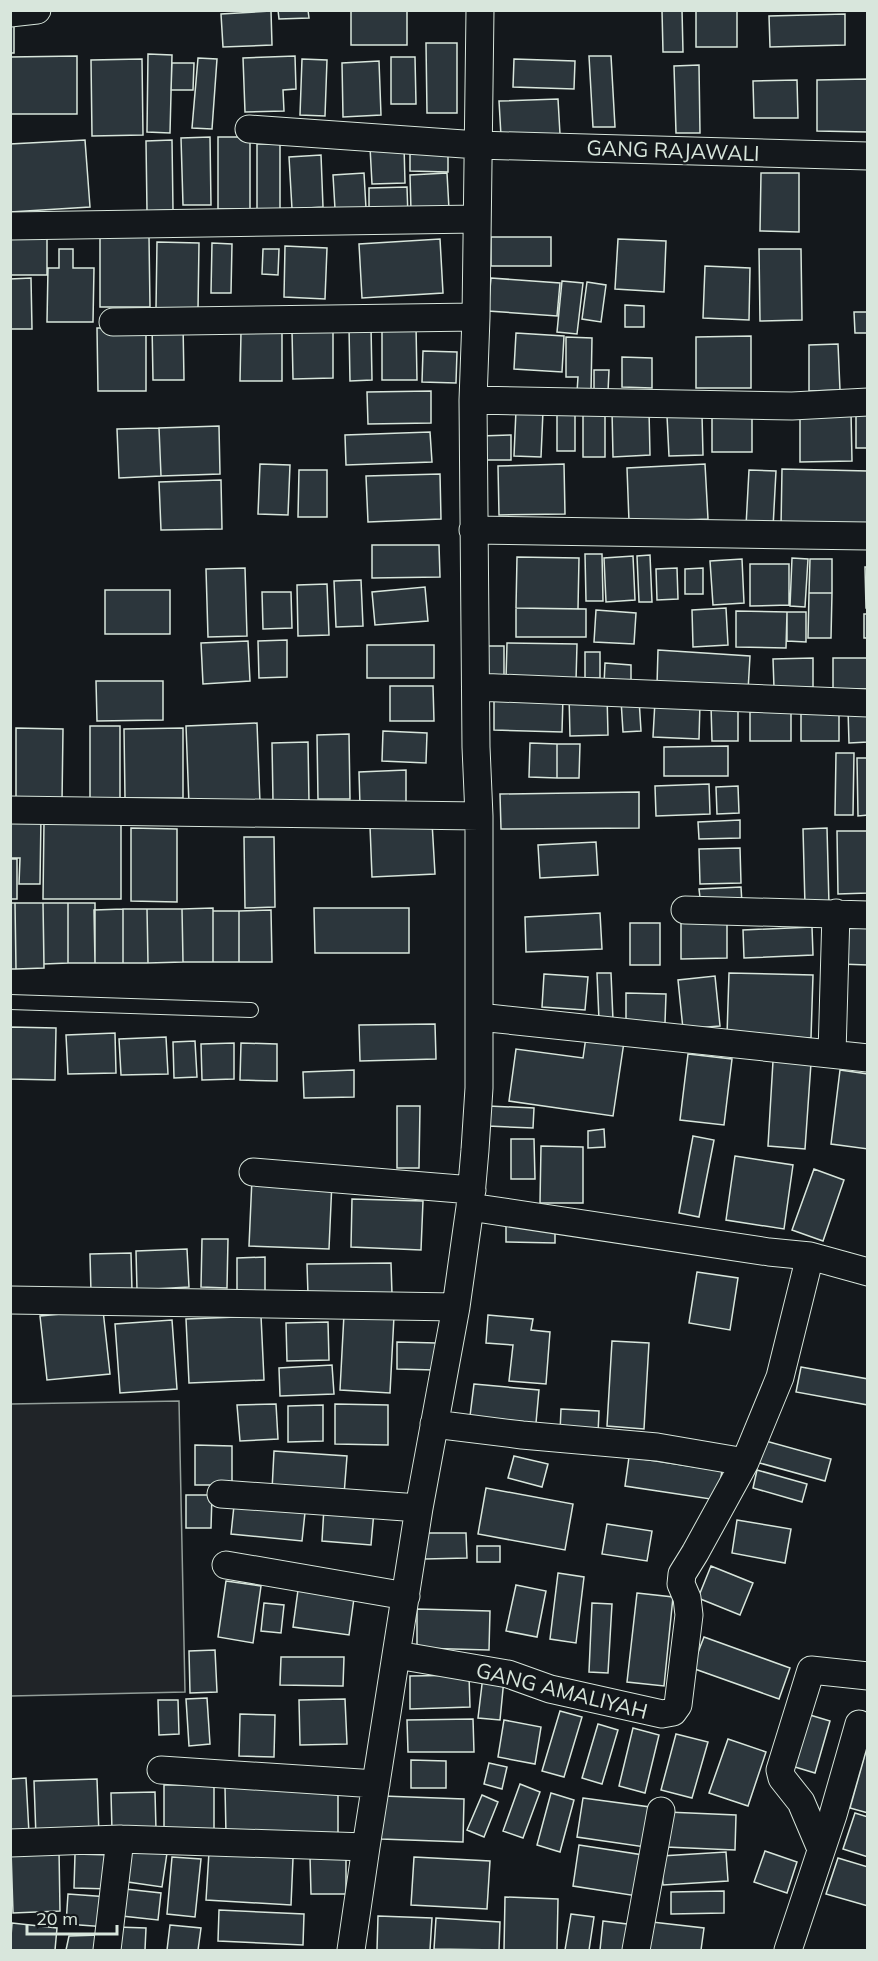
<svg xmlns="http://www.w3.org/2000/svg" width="878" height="1961" viewBox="0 0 878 1961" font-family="Mulish,sans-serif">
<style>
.green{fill:#202428;stroke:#939e99;stroke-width:1.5}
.building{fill:#2c363c;stroke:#d8e6dc;stroke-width:1.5}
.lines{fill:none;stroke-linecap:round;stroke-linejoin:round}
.service-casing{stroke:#d8e6dc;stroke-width:16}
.minor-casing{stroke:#d8e6dc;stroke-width:29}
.service{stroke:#14181c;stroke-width:14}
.minor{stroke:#14181c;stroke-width:27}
.labels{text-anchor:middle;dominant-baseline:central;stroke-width:4.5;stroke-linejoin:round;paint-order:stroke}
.street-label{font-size:21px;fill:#d8e6dc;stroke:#14181c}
</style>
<rect width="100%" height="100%" fill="#14181c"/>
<path class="green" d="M179,1401l6,291 -174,4v-292z"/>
<path class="building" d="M278,10h30l1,8 -30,1z
M351,10h56v35h-56z
M682,10l1,42h-20l-1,-41z
M696,10h41v37h-41z
M271,11l1,34 -49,2 -2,-33z
M845,14v31l-75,2 -1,-31z
M10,18h4v35h-4z
M426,43h31v70h-30z
M148,54l24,1 -2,78 -23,-1z
M77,56v58h-67v-57z
M295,56l1,33 -13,1 1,21 -39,1 -2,-54z
M589,56h22l4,71h-22z
M391,57h24l1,47h-25z
M198,58l19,1 -5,70 -20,-1z
M142,59l1,76 -51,1 -1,-76z
M302,59l25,1 -2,56 -25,-1z
M514,59l61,2 -1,28 -61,-2z
M379,61l2,54 -38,2 -1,-54z
M172,63h22l-1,27h-22z
M699,65l1,68h-24l-2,-67z
M868,79v53l-51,-1v-51z
M797,80l1,38h-44l-1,-37z
M558,99l2,35 -59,2 -2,-35z
M210,137l1,68h-28l-2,-67z
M218,137h32v72h-32z
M85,140l5,67 -80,5v-68z
M172,140l1,70 -26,1 -1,-70z
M257,144h23v65h-23z
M410,144h38v28l-38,-1z
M404,145l1,38 -33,1 -2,-37z
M321,155l2,52 -31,2 -3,-52z
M364,173l2,35 -31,1 -2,-34z
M447,173l2,36 -38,2 -1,-36z
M761,173h38v59l-39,-1z
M407,187l1,30h-39v-29z
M10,231h37v44h-37z
M100,236h49l1,71h-50z
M491,237h60v29h-60z
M440,239l3,54 -81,5 -3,-54z
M618,239l48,2 -2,51 -49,-3z
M157,242l42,1 -1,67 -42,-1z
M212,243l20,1 -1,49h-20z
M285,246l42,2 -2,51 -41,-2z
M59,249h14v19h21l-1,54h-46l1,-54h11z
M263,249h16l-1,26 -16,-1z
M759,249h42l1,71 -42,1z
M705,266l45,2 -1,52 -46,-2z
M31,278l1,51h-22v-50z
M491,278l69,5 -3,33 -69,-5z
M562,281l21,2 -6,51 -20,-2z
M587,282l19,3 -5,37 -19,-3z
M625,305l19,1v21h-19z
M854,312h14v21h-13z
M152,324h31l1,56h-31z
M382,325h34l1,55h-35z
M371,326l1,54 -22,1 -1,-54z
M97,328h49v63h-48z
M333,330v48l-40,1 -1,-48z
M241,332h41v49h-42z
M516,333l48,3 -2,36 -48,-3z
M751,336v52h-55v-51z
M566,337l26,1 -1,54h-14l1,-15h-12z
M838,344l2,46 -31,1v-46z
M423,351l34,1 -1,31 -34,-1z
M622,357l30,1v30l-30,-1z
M594,370h15l-1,22h-14z
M431,391v32l-63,1 -1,-32z
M557,407h18v44h-18z
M516,410l27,1 -2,46 -27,-1z
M649,410l1,45 -37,2 -1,-46z
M868,411v37h-12v-36z
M583,412h22v45h-22z
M851,412l1,49 -52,1v-49z
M712,414h40v38h-40z
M702,415l1,40 -34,1 -2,-40z
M219,426l1,48 -59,2 -2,-48z
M159,428l2,48 -42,2 -2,-49z
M430,432l2,30 -86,3 -1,-30z
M511,435v25h-30l-1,-24z
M260,464l30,1 -2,50 -30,-1z
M564,464l1,50 -66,1 -1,-49z
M705,464l3,55 -79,3 -2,-54z
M782,469l86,2v58l-87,-2z
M299,470h28v47h-29z
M749,470l27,1 -3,57 -27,-2z
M440,474l1,45 -73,3 -2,-46z
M221,480l1,49 -61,1 -2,-48z
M372,545h67l1,32 -68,1z
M585,554h17l1,47h-17z
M650,555l2,47h-13l-2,-46z
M633,556l2,44 -29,2 -2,-44z
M517,557l62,1 -1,51 -62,-1z
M792,558l16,1 -3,48 -15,-1z
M742,559l2,44 -31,2 -3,-44z
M810,559h22v34h-23z
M750,564h39v41l-39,1z
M865,567h3v41h-2z
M245,568l2,68 -39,1 -2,-68z
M677,568l1,31 -21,1 -1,-31z
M703,568v26h-18v-25z
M361,580l2,46 -27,1 -2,-46z
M327,584l2,51 -31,1 -1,-51z
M425,587l3,34 -53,4 -3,-33z
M105,590h65v44h-65z
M262,592h29l1,36 -29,1z
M809,593h23l-1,45h-23z
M516,608l70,1v28h-70z
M726,608l2,37 -35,2 -1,-37z
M596,610l40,3 -2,31 -40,-2z
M736,611l51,1 -1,36 -50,-1z
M787,612h19v30l-19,-1z
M864,614h4v24h-4z
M287,640v37l-28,1 -1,-37z
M248,641l2,40 -47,3 -2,-41z
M507,643l70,1 -1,37 -70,-2z
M367,645h67v33h-67z
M482,646h22v38h-22z
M658,650l92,6 -2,35 -91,-6z
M585,652h15v26h-15z
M813,658v29l-39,1 -1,-29z
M833,658h35v31h-35z
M605,663l26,2v21l-27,-1z
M96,681h67v39l-66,1z
M390,686h43l1,35h-44z
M494,693l69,3 -1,36 -68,-2z
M607,694l1,41 -38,1 -1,-41z
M639,699l2,32 -18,1 -2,-32z
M655,701l45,2 -1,36 -46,-2z
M738,705v36h-26l-1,-35z
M801,706h38v35h-38z
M868,707v35l-19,1 -1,-34z
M750,712h41v29h-41z
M257,723l3,80 -71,2 -3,-79z
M90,726h30v79h-30z
M16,728l47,1 -1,73h-46z
M183,728v70h-58l-1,-69z
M383,731l44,2 -1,30 -44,-2z
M349,734l1,65h-32l-1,-64z
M308,742l1,60h-36l-1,-59z
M530,743l27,1v34l-28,-1z
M557,744h23l-1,34h-22z
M728,746v30h-64v-29z
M836,753h18l-1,62h-18z
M857,758h11v57l-10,1z
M406,770v35l-46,1 -1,-34z
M709,784l1,30 -54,2 -1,-30z
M738,786l1,27 -22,1 -1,-27z
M639,792v36l-138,1 -1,-35z
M10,815l31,1 -1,68h-21l1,-26h-10z
M740,820v18l-41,1 -1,-17z
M44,822h77v77h-78z
M432,822l3,52 -63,3 -2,-51z
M131,828l46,1v73l-46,-1z
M827,828l2,77 -24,1 -2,-77z
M837,831h31v62l-30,1z
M244,837h30l1,70 -30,1z
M596,842l2,33 -58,3 -2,-33z
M740,848l1,35 -41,1 -1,-35z
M10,859h7v40h-7z
M741,887l1,17 -41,2 -2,-17z
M10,903h5l1,66h-6z
M15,903h28l1,65 -28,1z
M43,903h25v60l-24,1z
M68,903h27v60h-27z
M213,908v54h-30l-1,-53z
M314,908h95v45h-94z
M123,909h24l1,54h-25z
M123,909v54h-28l-1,-53z
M147,909h35l1,53 -35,1z
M271,910l1,52h-33v-51z
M213,911h26v51h-26z
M600,913l2,36 -76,3 -1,-35z
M727,921v37l-46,1v-37z
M843,921l25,2v42l-28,-1z
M630,923h30v42h-30z
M812,927l1,28 -69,3 -1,-28z
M597,973h14l2,47h-14z
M729,973l84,2 -2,63 -84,-3z
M544,974l44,3 -3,33 -43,-3z
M715,976l5,50 -37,3 -5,-49z
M626,993l40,1 -1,29 -39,-1z
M435,1024l1,35 -76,2 -1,-36z
M10,1027l46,1 -1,52 -45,-1z
M115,1033l1,40 -48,1 -2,-39z
M166,1037l2,37 -47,1 -2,-36z
M586,1037l38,5 -11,74 -104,-15 7,-52 67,9z
M195,1041l2,36 -23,1 -1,-36z
M234,1043v36l-32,1 -1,-36z
M241,1043l36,1v37l-37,-1z
M688,1054l44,5 -8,66 -44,-5z
M773,1061l38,2 -6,86 -37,-3z
M354,1070v27l-50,1 -1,-26z
M840,1070l28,4v75l-37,-5z
M397,1106h23l-1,62h-22z
M488,1106l46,2 -1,20 -45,-2z
M604,1129l1,18 -17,1v-17z
M693,1136l21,4 -15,77 -20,-4z
M511,1139h23l1,40h-24z
M541,1146l42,1v56h-43z
M735,1156l58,9 -9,64 -58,-9z
M814,1169l30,11 -21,61 -31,-11z
M252,1178l80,3 -3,68 -80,-3z
M352,1199l71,2 -2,49 -70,-3z
M506,1225h49v18l-49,-1z
M202,1239h26l-1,49 -26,-1z
M187,1249l2,38 -52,3 -1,-39z
M131,1253l1,38 -41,2 -1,-39z
M265,1257v37h-28v-36z
M391,1263l1,31 -84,1 -1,-31z
M697,1272l41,6 -8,52 -41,-7z
M103,1310l7,64 -63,6 -7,-64z
M344,1314l50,2 -4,77 -50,-3z
M488,1315l45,4 -2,11 19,2 -4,52 -37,-3 4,-36 -27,-2z
M261,1316l3,64 -75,3 -3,-64z
M172,1320l5,69 -57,4 -5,-69z
M328,1322l1,38 -42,1 -1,-38z
M612,1341l37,2 -5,86 -37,-3z
M397,1342l39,1 -1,27 -38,-1z
M332,1365l2,29 -54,2 -1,-28z
M801,1367l67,12v26l-72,-13z
M474,1384l65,6 -3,33 -66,-7z
M276,1404l2,35 -38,2 -3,-36z
M335,1404l53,1v40l-53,-1z
M323,1405v36l-35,1v-36z
M561,1409l38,2 -1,23 -38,-2z
M762,1440l69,19 -6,22 -69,-19z
M195,1445l37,1v39h-37z
M274,1451l73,5 -3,39 -72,-5z
M514,1456l34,8 -6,23 -34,-9z
M629,1457l93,14 -5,29 -92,-14z
M757,1470l50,14 -5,18 -49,-14z
M486,1488l87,16 -8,46 -87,-16z
M186,1495h26l-1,33h-25z
M235,1496l71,7 -4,38 -71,-7z
M324,1507l50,4 -3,34 -49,-4z
M737,1520l54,9 -6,34 -53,-10z
M607,1524l45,7 -5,30 -45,-7z
M424,1533h42l1,25 -42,1z
M477,1546h23v16h-23z
M711,1566l42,17 -13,32 -42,-17z
M558,1573l26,4 -8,66 -26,-4z
M226,1581l35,5 -8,57 -35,-6z
M516,1585l30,6 -9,46 -31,-6z
M298,1590l56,8 -5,37 -56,-8z
M637,1593l36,4 -9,89 -37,-4z
M264,1603l20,2 -3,28 -20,-2z
M592,1603l20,1 -4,69 -19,-1z
M417,1609l73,2 -1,39 -72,-2z
M704,1637l86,31 -11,31 -87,-31z
M215,1650l2,42 -27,1 -1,-42z
M281,1657h63l-1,29 -63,-1z
M469,1675l1,32 -60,2v-33z
M483,1676l21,3 -4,41 -22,-2z
M207,1698l3,46 -21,2 -3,-47z
M345,1699l2,45 -47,1 -1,-45z
M158,1700h20l1,34 -20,1z
M560,1711l22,6 -18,60 -22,-6z
M800,1712l30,9 -15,52 -30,-9z
M240,1714l35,1 -1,42 -35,-1z
M473,1719l1,33h-66l-1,-32z
M504,1720l37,7 -6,37 -37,-7z
M598,1724l20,6 -16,54 -20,-6z
M633,1728l26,7 -14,58 -26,-7z
M676,1734l32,8 -16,56 -31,-8z
M728,1739l38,13 -18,54 -39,-13z
M868,1744v69l-18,-5z
M411,1760l35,1v27h-35z
M489,1763l18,4 -5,22 -18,-5z
M26,1778l3,55 -19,1v-55z
M97,1779l2,56 -63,2 -2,-56z
M520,1784l20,8 -17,46 -20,-7z
M164,1785h50v48h-50z
M338,1785v48l-112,2 -1,-48z
M155,1792l1,38 -44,1 -1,-38z
M551,1793l23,7 -14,52 -23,-7z
M482,1795l16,7 -14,35 -17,-7z
M383,1796l81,3 -1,43 -82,-3z
M583,1798l67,9 -5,40 -68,-10z
M667,1812l69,3 -1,35 -69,-3z
M855,1813l13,4v40l-25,-8z
M579,1845l64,10 -6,41 -64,-10z
M126,1847l41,6 -5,34 -41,-6z
M59,1849l1,62 -47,2 -2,-63z
M765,1851l32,11 -10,31 -33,-11z
M209,1852l84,6 -2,47 -85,-5z
M726,1852l2,29 -65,4 -2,-29z
M75,1854l36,1 -1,34 -36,-1z
M346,1855v39h-35l-1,-38z
M172,1857l29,2 -6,58 -28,-3z
M414,1857l76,4 -3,48 -76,-4z
M838,1858l30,9v39l-42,-12z
M116,1888l45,5 -3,27 -45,-5z
M724,1891v22l-53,1v-22z
M68,1894l41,3 -2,30 -41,-3z
M505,1897l53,2 -1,51h-53z
M219,1910l85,4 -1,31 -85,-4z
M571,1914l23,3 -5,33h-24z
M378,1916l54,2 -2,32h-53z
M436,1918l64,4 -1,28 -65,-1z
M603,1921l24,3 -3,26h-24z
M652,1922l52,6 -3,22h-52z
M12,1923l45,5 -2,22h-45z
M170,1925l31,3 -3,22h-31z
M117,1927l29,1 -1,22h-28z
M101,1935l-1,15h-34l3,-14z"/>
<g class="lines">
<defs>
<path id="service" d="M10,1002l241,8"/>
<path id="minor" d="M10,13l27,-3
M249,129l229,16 390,11
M10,226l467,-7
M113,322l363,-5
M473,400l319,6 76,-4
M473,530l395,6
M476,687l392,16
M10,810l469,6
M685,910l183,5
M479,1017l389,41
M832,1054l4,-141
M253,1172l219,18
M470,1207l299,45 41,4 58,16
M10,1300l446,7
M434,1424l88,11 135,12 88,15
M221,1494l198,14
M226,1565l180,31
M397,1655l111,19 42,15 112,25 11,-2 5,-7 11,-90 -2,-17 -6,-14 1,-10 13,-21 50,-91 35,-85 30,-121
M161,1770l215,14
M10,1843l110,-4 246,8
M821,1849l-20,-47 -19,-24 -2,-8 31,-100 57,6
M107,1950l13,-111
M351,1950l15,-103 53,-339 37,-201 14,-100 5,-57 4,-62v-272l-3,-69 -3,-347 3,-83 4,-307
M636,1950l25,-139
M788,1950l45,-135 26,-91"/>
</defs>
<use href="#service" class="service-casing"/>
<use href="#minor" class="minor-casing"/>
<use href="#service" class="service"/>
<use href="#minor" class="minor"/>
</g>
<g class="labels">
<g class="street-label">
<text transform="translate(673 150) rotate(2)">GANG RAJAWALI</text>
<text transform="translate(562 1690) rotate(14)">GANG AMALIYAH</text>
</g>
</g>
<rect width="878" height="1961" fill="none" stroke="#d8e6dc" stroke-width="24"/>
<path d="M27 1925v9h90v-9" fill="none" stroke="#d8e6dc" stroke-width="3"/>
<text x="36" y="1925" font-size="18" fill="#d8e6dc" stroke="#14181c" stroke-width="4.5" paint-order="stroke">20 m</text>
</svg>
